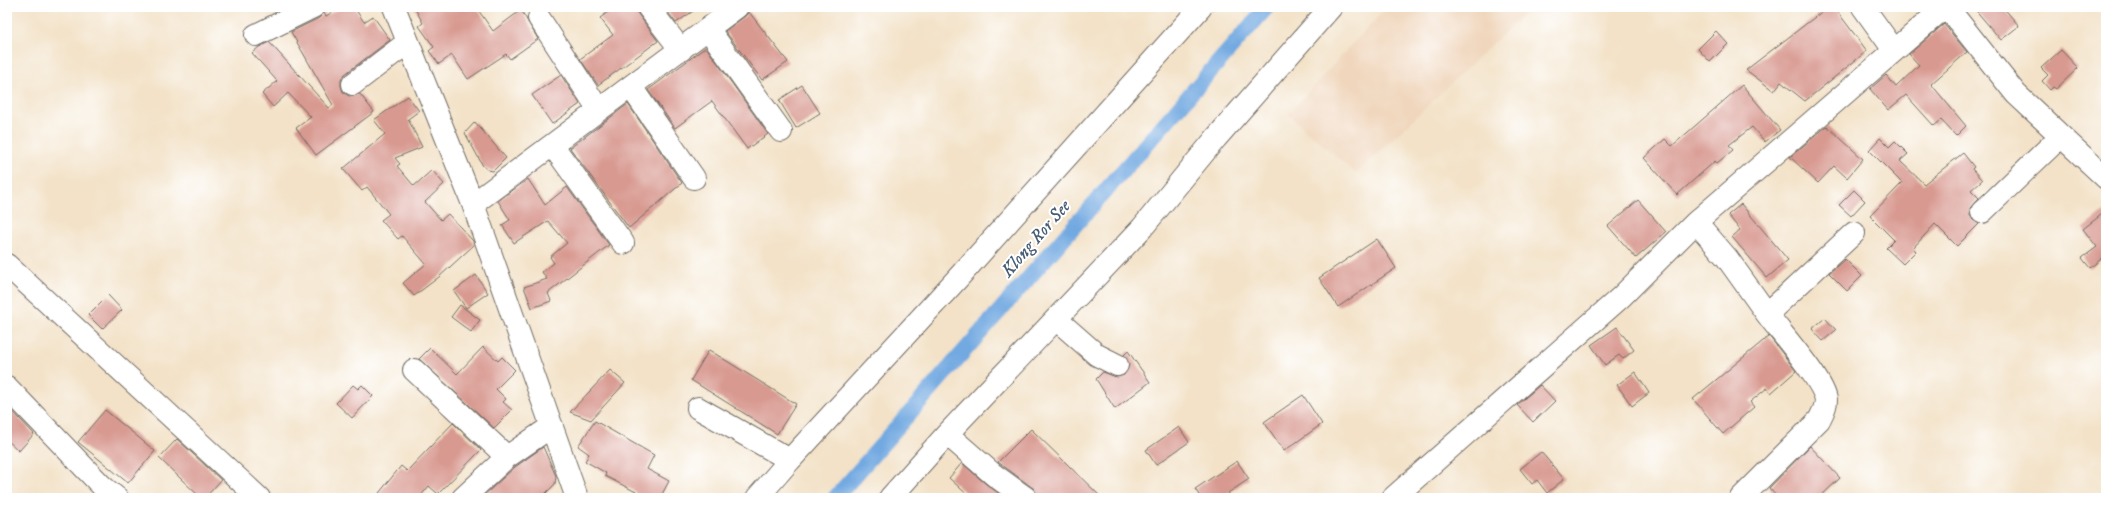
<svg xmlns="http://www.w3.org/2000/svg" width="2113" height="505" viewBox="0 0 2113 505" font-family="'IM FELL DW Pica',serif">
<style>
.built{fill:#f0d6bc}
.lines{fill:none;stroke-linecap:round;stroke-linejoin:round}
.canal{stroke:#72a9e1;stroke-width:16}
.building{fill:#d89990}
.minor-casing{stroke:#716b62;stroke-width:24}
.minor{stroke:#fff;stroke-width:22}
.labels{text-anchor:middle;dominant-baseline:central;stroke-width:4;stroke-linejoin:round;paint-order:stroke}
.water-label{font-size:18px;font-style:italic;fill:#475d74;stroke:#fff}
</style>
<rect width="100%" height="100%" fill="#fff"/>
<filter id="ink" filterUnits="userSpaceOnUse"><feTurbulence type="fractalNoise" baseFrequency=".025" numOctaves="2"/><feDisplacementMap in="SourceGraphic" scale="8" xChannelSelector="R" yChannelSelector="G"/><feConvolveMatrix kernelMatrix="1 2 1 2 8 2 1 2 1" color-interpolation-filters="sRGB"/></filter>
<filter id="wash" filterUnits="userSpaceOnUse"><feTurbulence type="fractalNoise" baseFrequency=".012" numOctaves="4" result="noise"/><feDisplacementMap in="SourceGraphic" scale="16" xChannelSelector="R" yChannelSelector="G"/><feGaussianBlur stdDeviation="0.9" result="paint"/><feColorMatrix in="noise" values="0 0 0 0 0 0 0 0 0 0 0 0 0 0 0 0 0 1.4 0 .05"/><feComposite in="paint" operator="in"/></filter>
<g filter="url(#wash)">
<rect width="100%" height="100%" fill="#f3e2c8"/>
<path class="built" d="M1387,7h138l3,3 -172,164 -68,-60z"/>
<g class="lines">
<path class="canal" d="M835,498l432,-491"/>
</g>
<g id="blocks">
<path class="building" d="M341,7h13l10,15 9,-6 17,24 -45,34 -4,6v6l2,6 6,4 11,-2 14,18 -58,43 -20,-27 15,-11 -23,-24 -15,14 -11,-13 15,-13 -25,-28 7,-6 10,-5 60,66 4,-3 -42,-73 28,-14 5,-5 2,3z
M414,7h62l17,24 28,-21 17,29 -28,20 -4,-5 -38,25 -16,-24 -13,9 -10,-13 5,-4 -15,-21 4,-3z
M615,7h18l25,34 -60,44 -18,-26 33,-24 -13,-17z
M664,7h35l-23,16z
M1828,7h6l33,44 -62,50 -24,-19 -7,9 -28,-21z
M1973,7h30l16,19 -18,14z
M749,12l39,50 -26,18 -37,-49 19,-14z
M1944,24l23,28 -36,32 35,42 -10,10 -15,-16 -7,6 -28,-31 -18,15 -18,-21 16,-14 10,12 23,-22 -10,-11z
M1716,31l12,13 -18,18 -12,-13z
M706,47l62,87 -21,15 -35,-48 -37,27 -27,-38z
M2061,50l17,18 -22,21 -3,-2 -3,3 -8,-9 6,-6 -7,-7z
M561,75l19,29 -28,20 -20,-29z
M802,85l18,28 -24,15 -17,-28z
M1742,85l38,45 -15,12 -13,-15 -23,18 4,5 -16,13 -2,-2 -38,34 -33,-37 21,-19 7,7z
M408,96l11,15 -11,8 14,28 -27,11 5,6 -3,2 17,20 18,-16 12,14 -19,18 16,18 7,-6 25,27 1,4 -35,32 -25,19 -11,-13 23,-19 -24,-28 -4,3 -17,-19 8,-6 -22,-27 -5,4 -19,-22 42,-35 -11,-14z
M628,104l54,79 -53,45 -59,-80z
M475,122l31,36 -13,13 -5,-1 -5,-4 -18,-33z
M1827,126l36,33 -16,19 -13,-12 -16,17 -28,-26z
M1880,138l9,9 6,-6 13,13 -8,7 24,23 39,-31 11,14 -2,2 10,11 -11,10 8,8 -9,10v7l3,5 6,4 -22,22 -22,-22 -22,24 3,3 -13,13 -17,-16 8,-8 -24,-24 32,-33 -33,-33z
M528,179l17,26 22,-18 42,58 -61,48 3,8 -19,7 -8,-21 23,-8 -5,-7 12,-9 -4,-6 17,-14 -19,-22 -34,22 -12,-18 8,-5 -12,-19z
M1854,190l11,11 -14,15 -12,-11z
M1638,200l28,32 -30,26 -28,-32z
M1741,204l47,56 -21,18 -35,-41 8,-7 -12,-15z
M2106,211v47l-1,-2 -15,12 -8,-10 15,-11 -14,-18z
M1377,239l19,29 -58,39 -19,-29z
M1845,259l17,17 -15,15 -18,-18z
M476,275l12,18 -22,15 -12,-17z
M108,295l14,15 -20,19 -14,-14z
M460,305l20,15 -9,12 -20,-15z
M1825,318l11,12 -13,11 -11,-12z
M1617,327l17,23 -11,9 -4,-4 -14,10 -14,-20z
M1769,336l27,35 -25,22 -4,-5 -17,14 4,5 -31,27 -30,-35z
M483,347l15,14 4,-4 13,13 -19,19 10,10 -3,3 9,8 -18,18 -75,-69 11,-11 27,26z
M709,350l87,54 -19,30 -86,-54z
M1128,351l22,31 -35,27 -19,-30 7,-7 14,5 7,-2 5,-10 -5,-10z
M610,370l15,13 -34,37 -21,-8z
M1635,372l14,21 -17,13 -15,-21z
M353,385l5,4 4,-4 11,11 -21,22 -16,-15z
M1540,385l15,16 -22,21 -16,-17z
M1303,395l19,29 -38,27 -20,-29z
M7,405l27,29 -15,17 -12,-11z
M105,410l50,41 -27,32 -50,-41z
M595,421l59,34 -7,14 22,12 -9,17h-27l3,-6 -31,-16 1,-3 -21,-12 4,-7 -11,-8z
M453,423l28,27 -43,44 -9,-8 -10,12h-44l26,-32 6,5z
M1179,427l10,15 -33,23 -10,-15z
M1031,429l71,69h-64l-5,-10 -35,-26z
M177,439l44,41 -16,18h-4l-42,-40z
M1810,446l30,32 -21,20h-41l-9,-10z
M543,447l13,29 -1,8 -14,14h-60l34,-31z
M1541,452l23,27 -17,14 -10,-13 -5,4 -12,-15z
M1237,461l12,18 -21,14 5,5h-32l-6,-9z
M962,463l24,21 19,14h-34l-22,-20z"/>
</g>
</g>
<g filter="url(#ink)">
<use href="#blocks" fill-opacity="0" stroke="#716b62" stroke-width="1"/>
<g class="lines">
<defs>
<path id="minor" d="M394,7l79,197 104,294
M648,7l33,43
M1863,7l31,43
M1947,7l69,87 90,84
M539,18l60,92
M709,30l72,101
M256,35l57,-28
M353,84l55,-42
M631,87l63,91
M553,146l70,97
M473,204l264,-197
M1982,212l79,-76
M1696,222l31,36 40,56 87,-81
M7,265l252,233
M1056,319l41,36 20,10
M414,370l93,87
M7,387l95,99 15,12
M698,408l92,52
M947,434l47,41 32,23
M463,498l44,-41 45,-31
M757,498l33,-38 168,-182 243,-271
M890,498l57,-64 195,-206 74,-90 115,-131
M1393,498l228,-201 75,-75 249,-215
M1741,498l78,-78c3,-6 7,-12 7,-20 -2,-19 -46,-68 -59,-86"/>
</defs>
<use href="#minor" class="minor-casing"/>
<use href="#minor" class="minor"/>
</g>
</g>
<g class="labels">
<g class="water-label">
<text transform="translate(1036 239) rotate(-49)">Klong Ror See</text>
</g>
</g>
<rect width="2113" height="505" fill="none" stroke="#fff" stroke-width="24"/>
</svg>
